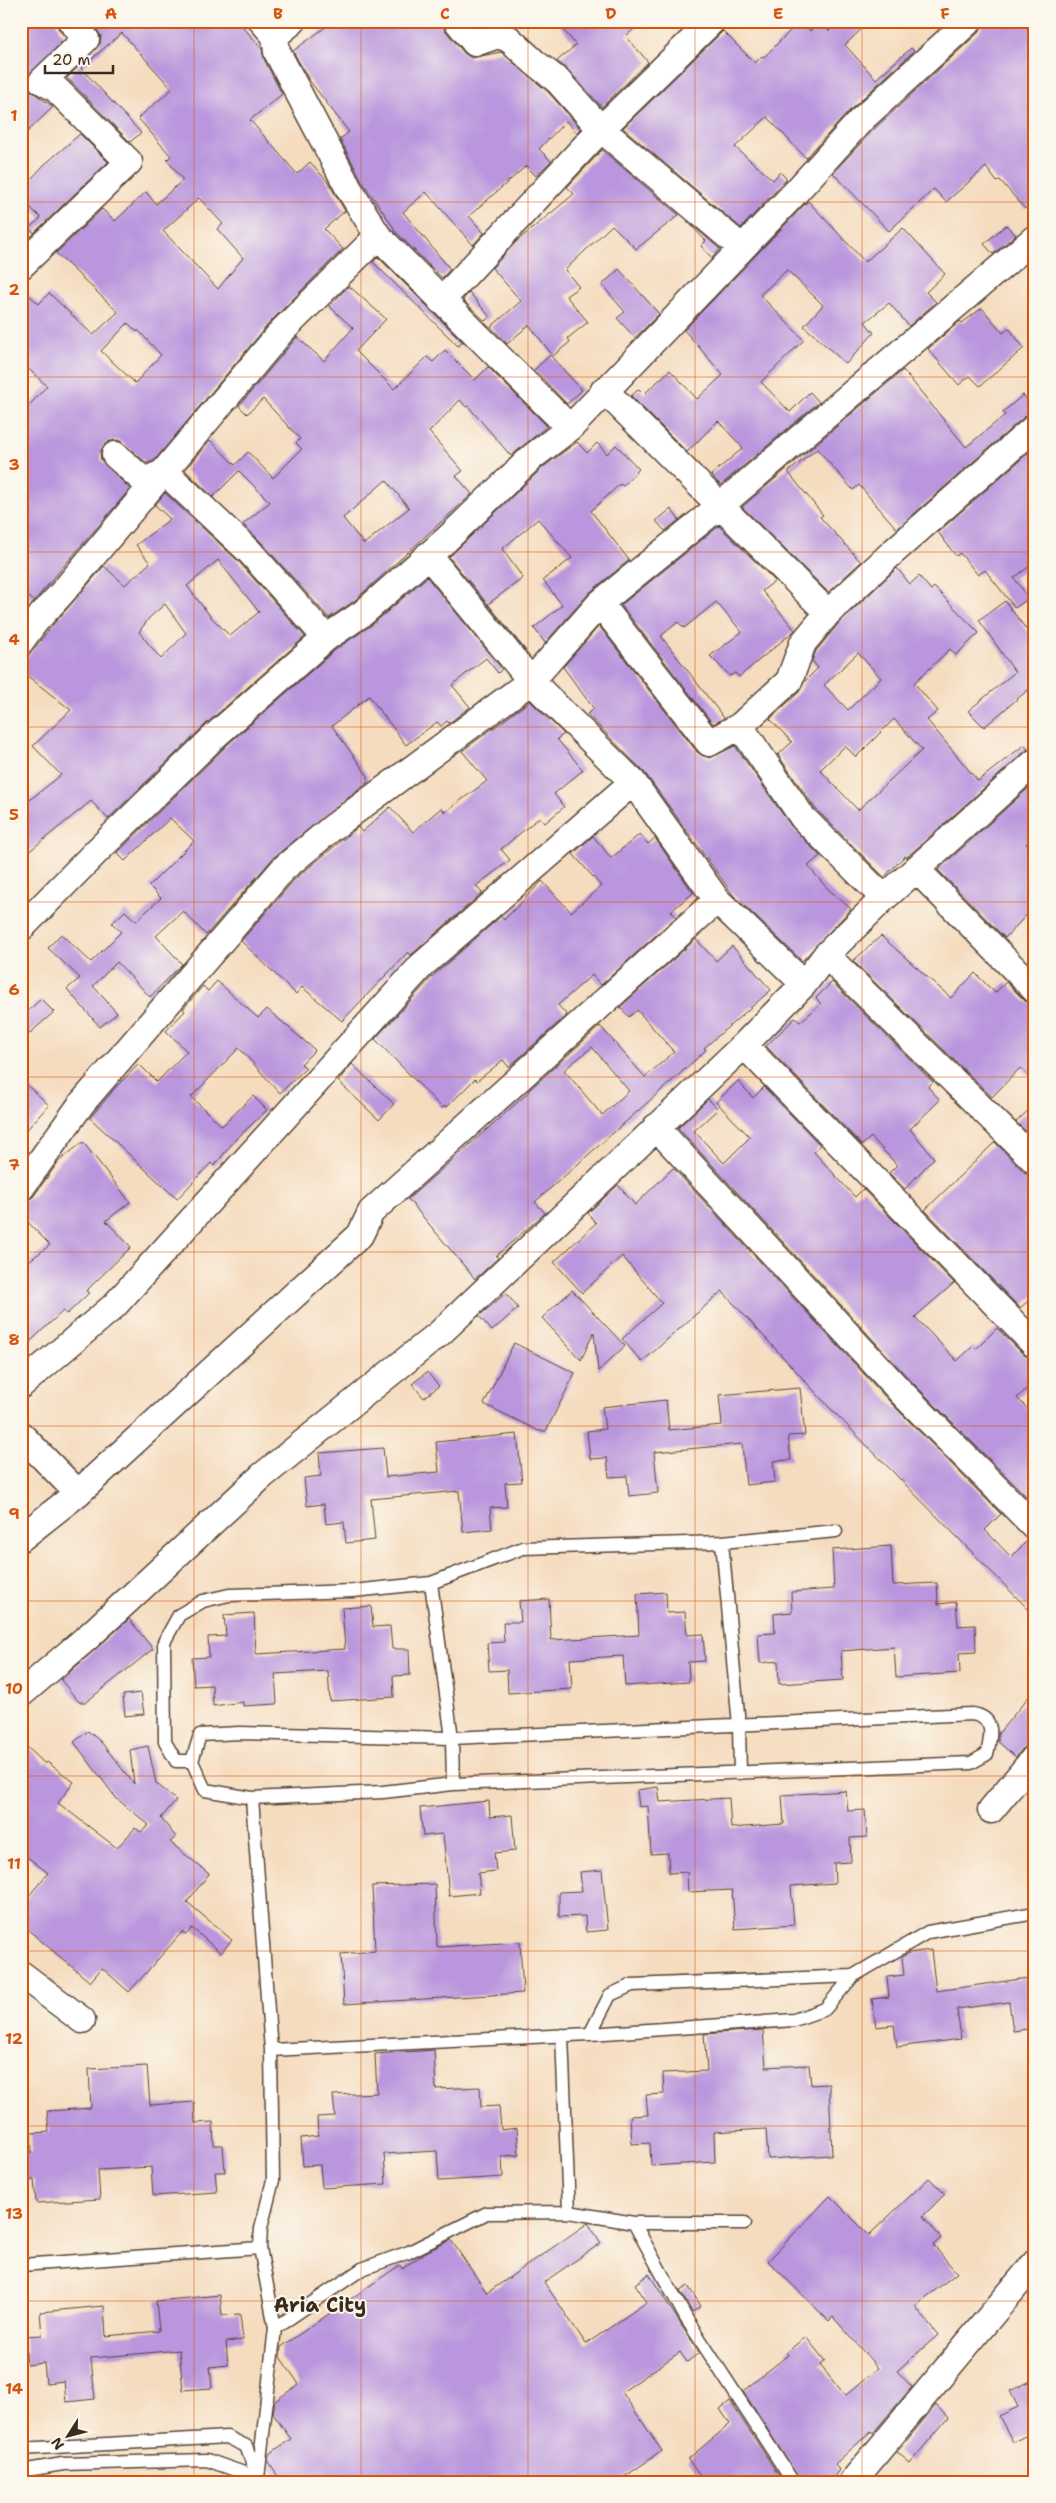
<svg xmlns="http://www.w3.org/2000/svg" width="1056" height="2503" viewBox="0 0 1056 2503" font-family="'Shantell Sans',sans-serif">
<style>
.building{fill:#b996dd;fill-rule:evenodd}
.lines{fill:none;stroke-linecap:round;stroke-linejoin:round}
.service-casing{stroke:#574536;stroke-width:15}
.minor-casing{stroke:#574536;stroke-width:29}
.service{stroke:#fff;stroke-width:12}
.minor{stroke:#fff;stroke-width:26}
.grid{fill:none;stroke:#d7540e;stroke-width:1;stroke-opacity:0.55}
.labels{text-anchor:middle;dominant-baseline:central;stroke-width:4;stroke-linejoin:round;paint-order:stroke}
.neighbourhood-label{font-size:20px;font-weight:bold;fill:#3b2a1e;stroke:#fbf7ec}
.neatline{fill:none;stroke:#d7540e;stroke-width:2}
.grid-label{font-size:16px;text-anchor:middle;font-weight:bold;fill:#d7540e}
</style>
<rect width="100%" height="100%" fill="#fbf7ec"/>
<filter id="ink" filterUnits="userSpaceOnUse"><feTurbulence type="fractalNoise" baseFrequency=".02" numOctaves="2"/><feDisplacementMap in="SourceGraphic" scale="10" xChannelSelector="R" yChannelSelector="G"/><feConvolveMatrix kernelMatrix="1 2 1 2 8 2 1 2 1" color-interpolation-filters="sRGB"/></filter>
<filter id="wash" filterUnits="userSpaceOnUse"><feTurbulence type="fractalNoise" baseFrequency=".0096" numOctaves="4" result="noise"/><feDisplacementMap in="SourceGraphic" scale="20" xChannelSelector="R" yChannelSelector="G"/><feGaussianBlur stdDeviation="1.12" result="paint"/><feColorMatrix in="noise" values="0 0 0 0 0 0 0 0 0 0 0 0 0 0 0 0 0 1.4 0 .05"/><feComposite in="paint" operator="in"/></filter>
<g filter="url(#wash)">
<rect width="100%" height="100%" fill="#f5dcbf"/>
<g id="blocks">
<path class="building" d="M21,21h35l3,9 7,8 -38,38 -1,7 3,7 23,17 -32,31z
M91,21h147l24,28 2,10 18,35 -32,26 47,54 13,-12 18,20 17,29 -21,18 19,20 -72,72 -117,140 -7,2 -28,-23 -9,1 -6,4 -4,7 1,8 29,29 -96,112 -13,-10v-177l26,-28 -26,-24v-74l18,16 10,-11 44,42 25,-23 -62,-59 46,-44 13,12 31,-29 10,12 27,-24 -16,-20 4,-4 -33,-38 34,-29 -50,-56 -41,35 60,65 -11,9 -63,-64 33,-34 1,-8zM199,198l24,26 -6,5 26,29 -25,31 -55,-58zM128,323l9,9 1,-2 23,25 -26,28 -34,-32z
M334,21h108l3,9 19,23 7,5 30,-6 47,40 33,37 -4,4 -11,-12 -27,28 12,12 -15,15 -10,-10 -57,50 15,17 -11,12 -47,-53 -23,20 47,57 -8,9 -49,-49 1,-1 -32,-47 -22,-42 9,-7 -40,-52 -16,-29z
M556,21h87l-17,15 22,26 -46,45 -33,-36 -12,-10 19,-16z
M800,21l10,10 10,-10 9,10 10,-10h31l-25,24 31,34 35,-31 3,3 -63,58 -45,49 -39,-41 -32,30 38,33 7,-8 7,7 -46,49 -118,-100 100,-97 32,32 7,-7 2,1z
M984,21h51v180l-10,8 -25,-29 -3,2 -11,-15 -40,35 -12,-13 -45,42 -56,-58 39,-42 107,-99z
M80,134l28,28 -74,71 -5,-5 12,-10 -20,-20v-8l23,-25z
M602,150l77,65 -43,34 -24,-24 -47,45 14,17 -13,9 22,26 -20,16 2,4 -17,14 -24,-31 -22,19 -16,-17 30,-26 -29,-33 24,-26 58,-48 -7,-7z
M808,201l57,61 38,-34 42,46 -19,18 10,10 -27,24 -20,-23 -24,19 9,11 -28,31 -42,-38 19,-21 -36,-35 -27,25 44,45 -43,42 29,30 20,-20 9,10 -98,83 -10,-10 32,-27 -25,-27 -31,31 -56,-56 8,-7 5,5 26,-24 27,29 26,-24 -39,-45z
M687,221l33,28 -8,9 -11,-12 5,-5z
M1006,225l10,10 -23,19 -9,-10z
M378,257l85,85 -5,4 -85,-84z
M619,269l40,45 -24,24 -18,-20 8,-6 -23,-27z
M349,286l37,33 -30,32 38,38 33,-32 6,5 12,-12 30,30 13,-13 59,59 -36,30 -43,-50 -2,1 -6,-7 -31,32 34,39 -7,5 16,18 -118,107 -25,17 -68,-76 -18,-18 27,-22 -31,-31 -26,26 -28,-27 25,-30 25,25 13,-13 25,26 29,-29 -6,-6 4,-4 -37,-40 -16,15 -8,-8 58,-69 27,24 29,-33 -24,-22zM386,480l23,28 -45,36 -21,-26z
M469,292l21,25 -5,4 -22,-21z
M982,308l21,25 6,-5 15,20 -44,38 -10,-10 -11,9 -31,-36 32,-28 2,2z
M550,355l32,35 -15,14 -33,-34z
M903,370l63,77 39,-32 -2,-3 20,-17 12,13v4l-10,4 -128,113 -38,-44 -6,5 -36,-41 -29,23 35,43 -3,2 41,45 -33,30 -86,-85z
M577,442l10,11 10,-10 10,11 9,-9 23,24 -16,17 -3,-2 -29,27 38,49 -40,33 -44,50 -11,-15 28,-23 -19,-25 29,-22 -34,-39 -36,30 21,29 -35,26 38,47 -77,-94 93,-89z
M1035,447v115l-21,16 15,20 -14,10 -30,-38 -7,5 -18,-22 -4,3 -18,-24z
M165,493l74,69 66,75 -98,86 -99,96 -17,-18 -70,57v-51l40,-32 -28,-29 38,-36 -50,-39v-6l31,-39 52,-60 21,19 25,-22 -14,-18 34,-26 -15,-14zM218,560l41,52 -29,24 -19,-19 -24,-31zM165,604l21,29 -25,26 -22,-27 10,-14z
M671,509l8,11 -14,11 -9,-10z
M719,526l56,55 -13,10 33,39 -56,47 -4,-4 -5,3 -20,-20 32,-24 -26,-30 -32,26 -6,-6 -17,14 63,82 -11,6 -92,-119z
M897,568l13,16 9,-8 12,14 3,-3 45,46 -23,22 -6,-6 -36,34 24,28 -11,9 51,61 46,-36 4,4 -121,108 -2,-1 -21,21 -69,-69 -37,-53 14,-13 -22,-23 29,-27 6,-11 13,-13 -6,-7 4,-10 23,-28zM858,653l23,25 -33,32 -24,-25zM894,719l28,31 -64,60 -38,-40 25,-24 11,11z
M427,577l75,92 -4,4 -12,-15 -34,27 18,22 -21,16 -2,-2 -6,5 -4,-4 -31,23 -37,-49 -37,30 36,50v6l-94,75 -68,78 -23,-24 -27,25 26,28 -32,33 -33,-35 -24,24 24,27 -17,14 -33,-38 13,-11 -32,-30 13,-14 30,28 30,-30 -9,-9 13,-12 11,10 25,-23 -12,-12 45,-45 -24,-23 -45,43 -8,-8 110,-108 108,-95 38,-26z
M1005,601l30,40v58l-7,-9 -44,37 -16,-16 47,-39 -36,-52z
M599,626l98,126 13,6 25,-12 56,80 29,30 -12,10 18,21 25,22 -49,52 -68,-65 -89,-123 -58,-59 7,-5 -31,-42z
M530,701l34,33 -7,5 26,31 -29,24 10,13 -19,16 -5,-6 -39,32 9,11 -34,26 6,7 -71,62 -3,-3 -66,69 -40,-34 -6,7 -55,-53 54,-62 63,-52 4,5 28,-25 23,25 28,-24 4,4 42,-31 -25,-30z
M1035,782v54l-9,8 9,8v54l-30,32 -67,-68z
M640,834l8,10 7,-6 38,55 -22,18 5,6 -75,68 -9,-10 -34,30 9,10 -58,52 -6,-7 -26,21 -2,-2 -28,28 -2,-1 -3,2 -67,-69 58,-63 68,-60 3,4 38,-39 29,31 30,-26 -28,-32 20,-18 18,22z
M881,936l70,62 24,-25 20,20 11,-11 19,19 10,4v77l-15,-14 -28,29 -139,-136z
M696,939l20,22 16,-15 39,44 -67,58 2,2 -33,30 -138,122 10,11 -49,43 2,2 -23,21 -67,-80 121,-107 -1,-1 72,-65 45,51 29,-25 -37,-42 -8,7 -9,-10zM592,1047l37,44 -27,24 -38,-45z
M217,981l41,37 9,-9 48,41 -14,14 5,4 -26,25 -41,-45 -48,49 31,29 31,-30 14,14 -31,29 -22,27 -3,-3 -34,36 -87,-81 26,-31 23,-23 18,18 30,-31 -21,-20 19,-20 -2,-2 20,-23 5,5z
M832,982l101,100 -5,5 12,13 -30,29 24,29 -29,31 -16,-16 8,-8 -26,-28 -9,8 -96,-99 29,-28 5,4 21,-18 -5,-6z
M41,999l13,13 -33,29v-24z
M352,1064l42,40 -15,16 -41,-39z
M21,1080l28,25 -28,31z
M738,1081l15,17 11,-11 56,58 -6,7 41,45 8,-8 91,94 -39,34 42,44 16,-15 3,3 21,-21 27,27 11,5v21l-18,17 18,18v89l-123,-123 -234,-254 30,-29 10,10 -24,22 30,32 26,-26 -34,-35z
M1035,1104v36l-19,-18z
M83,1142l47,60 -24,19 25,26 -45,44 3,2 -22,21 -4,-3 -42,39v-83l29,-22 -29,-30v-12l12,-6 26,-36z
M995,1142l29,30 11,4v119l-15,13 -95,-98z
M673,1168l217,234 111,112 -16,16 26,27 17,-17 7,2v74l-206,-209 -107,-116 -80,71 -20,-23 40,-36 -40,-47 -40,37 -28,-31 42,-39 -8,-10 30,-28 17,20z
M572,1290l53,56 -27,25 -4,-39 -13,28 -39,-42z
M506,1293l12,15 -26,23 -13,-15z
M514,1343l61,30 -29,58h-7l-55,-27z
M427,1372l12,14 -15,12 -12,-14z
M800,1388l5,47 -17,1 3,24 -18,1 2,21 -29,3 -4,-41 -88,8 4,41 -29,3 -2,-20 -18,1 -2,-19 -17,1 -3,-28 18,-2 -3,-22 64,-7 3,30 53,-5 -3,-30z
M517,1434l5,48 -17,1 2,24 -17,1 2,21 -29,3 -4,-41 -88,8 4,41 -29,3 -2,-21 -18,2 -2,-20 -17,2 -3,-28 17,-2 -2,-23 64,-5 3,29 53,-5 -3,-30z
M891,1546l2,39 44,-2 1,21 18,-2 2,24 17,-1 1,27 -17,1 1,20 -64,4 -2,-30 -53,4 2,29 -64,4 -1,-23 -18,2 -2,-29 17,-1 -1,-19 18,-2 -1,-20 43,-3 -2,-39z
M666,1592l1,21 18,-1 2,23 16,-1 2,27 -17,1 1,20 -64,4 -2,-30 -53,3 2,30 -64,4 -1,-23 -18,1 -2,-28 17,-1 -1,-20h18l-2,-21 30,-2 2,41 37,-2 51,-3 -2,-41z
M371,1606l2,21 17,-1 2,23h17l1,26 -17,1 1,21 -64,4 -2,-30 -53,3 2,30 -34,2v-4l-30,4 -1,-21 -18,1 -2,-28 17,-1 -1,-20 18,-1 -2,-21 30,-2 2,41 89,-5 -3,-41z
M129,1619l24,30 -67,53h-7l-18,-22z
M1035,1689v51l-11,7 -8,10 -18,-15v-8z
M141,1693l3,21 -19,2 -2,-21z
M88,1731l13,11 33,42 -4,-34 18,-4 8,37 20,17 -15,18 15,19 -6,5 39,32 -22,28 45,38 -11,13 -29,-25 -6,7 -4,-3 -53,60 -27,-24 -12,14 -69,-58v-19l27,-32 -27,-21v-111l24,23 2,-2 27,20 -16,21 59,45 18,-20 6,4 8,-7 -33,-27 -42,-56z
M658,1787l2,15 69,-4 2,30 53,-4 -2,-29 64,-4 2,20 17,-1 2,27 -17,1 1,24 -17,1 1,20 -44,3 3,39 -59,4 -3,-39 -44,2 -1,-20 -18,1 -1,-20 -17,1 -3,-48 -9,1 -2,-17z
M489,1801l1,16 22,-2 3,36 -21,2 2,18 -18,2 2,20 -31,3 -6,-62 -20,2 -3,-28z
M602,1870l6,60 -22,2 -1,-16 -26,1v-25l23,-1 -2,-19z
M435,1884l2,63 83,-5 3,51 -179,11 -3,-50 34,-3 -3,-65z
M931,1950l5,41 99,-14v51l-22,3 -4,-29 -52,7 4,30 -64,8 -3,-22 -18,2 -4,-28 17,-2 -2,-20 17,-2 -2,-18 6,-4z
M763,2030l3,37 43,-2 2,20 18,-1 3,71 -64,4 -2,-30 -52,3 1,30 -64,4 -1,-23 -18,1 -2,-28 18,-1 -2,-20 18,-1 -1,-21 44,-2 -3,-37z
M434,2050l2,39 44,-2 1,20 18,-1 2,24 16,-2 2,27 -17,1 1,21 -64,4 -2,-30 -53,3 2,30 -64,4 -2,-23 -17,1 -2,-28 17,-2 -1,-19 18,-1 -2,-21 44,-2 -2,-39z
M147,2066l3,39 44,-3 1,21 18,-1 1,23h9l2,27h-10l2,20 -64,4 -2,-29 -53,3 2,29 -64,4 -2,-23 -13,1v-28l11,-1 -1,-19 18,-1 -2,-21 44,-3 -2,-39z
M929,2178l16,16 -22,22 18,22 -8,7 24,28 -42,33 23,29 -41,36 15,16 -39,46 -2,-2 -36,33 4,6 -9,12h-29l-58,-91 45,-36 -2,-3 20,-15 19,24 -5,4 25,31 33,-28 -45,-51 -4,4 -61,-60 62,-65 39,39z
M588,2223l13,20 -57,39 42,62 61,-42 -12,-18 14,-10 50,79 -12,9 -7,-10 -58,40 40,59 -45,31h-335l-14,-20 1,-8 22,-15 -18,-25 2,-13 24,-17 -19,-27 1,-10 119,-82 2,4 24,-17 25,-12 36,53z
M688,2286l13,20 -9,6 -12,-21z
M220,2295l2,20 18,-1 3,26 -17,2 2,23 -18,2 2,21 -29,2 -4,-40 -88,8 4,41 -29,3 -2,-21 -18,2 -2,-20 -17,2 -2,-29 17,-1 -2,-23 64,-6 2,30 53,-5 -3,-30z
M1035,2379v61l-4,-7 -18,9 -14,-26 19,-9 -8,-16z
M730,2401l53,81h-79l-16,-23 42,-35 -10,-15z
M936,2405l12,13 -38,45 -13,-11z"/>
</g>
</g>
<g filter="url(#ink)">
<use href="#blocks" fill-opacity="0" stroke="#574536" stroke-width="1"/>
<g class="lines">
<defs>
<path id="service" d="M722,1542l17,183 1,48
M431,1583l21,155 1,46
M972,1714c24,3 19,23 15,40l-16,9 -518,21 -70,8 -131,6 -47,-8 -13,-29 8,-26 39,-2 213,5z
M192,1761h-16l-11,-19 -1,-100 15,-27 24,-14 26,-6 124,-4 78,-8 92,-35 199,-6 114,-11
M252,1798l19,252 2,130 -12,48 -1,20 15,80 -17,150
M590,2034l20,-39 22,-10 221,-9
M562,2035l7,177
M271,2050l319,-16 204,-14 31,-11 28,-33 75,-44 107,-19
M634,2223l52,95 107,164
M21,2265l239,-17
M275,2328l87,-59 47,-17 78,-39 82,-1 65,11h111
M21,2449l206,-12 19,9 11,29
M21,2471l42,-7 144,-4 51,18"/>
<path id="minor" d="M262,21l13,15 2,16 72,137 29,47 192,192
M457,21l18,22 23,-8 11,4 25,23 24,19 43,48 141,119
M275,36l18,-15
M21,266l108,-104 -73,-73 -14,-8 44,-42 -15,-18
M441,301l160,-172 111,-108
M604,390l224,223
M115,455l29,26 21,-9 85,80 76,86
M428,555l103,126 102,101 84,118 87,84
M600,603l109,140 31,-17 49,-45 14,-38 25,-30 65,-61 142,-125
M21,641l14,-19 26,-28 221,-263 96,-95
M740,726l63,92 81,80
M916,869l119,121
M21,928l76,-77 120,-117 109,-96 37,-25 84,-74 85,-82 38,-29 223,-233 68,-75 108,-99
M826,955l209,206
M744,1045l291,300
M656,1127l245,265 134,135
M21,1188l61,-85 202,-235 48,-40 199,-147 69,-78 121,-98 314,-267
M21,1385l93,-79 308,-341 211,-183
M21,1435l57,58
M21,1538l57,-45 282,-258 11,-23 346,-312
M21,1694l68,-58 173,-160 178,-143 304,-288 60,-61 22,-29 58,-57 151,-136
M991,1810l44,-53
M21,1974l61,46
M852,2482l183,-219"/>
</defs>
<use href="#service" class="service-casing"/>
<use href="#minor" class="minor-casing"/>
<use href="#service" class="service"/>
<use href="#minor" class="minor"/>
</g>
</g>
<path class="grid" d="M194,21v2461M361,21v2461M528,21v2461M695,21v2461M862,21v2461M21,202h1014M21,377h1014M21,552h1014M21,727h1014M21,902h1014M21,1077h1014M21,1252h1014M21,1426h1014M21,1601h1014M21,1776h1014M21,1951h1014M21,2126h1014M21,2301h1014"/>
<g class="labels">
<g class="neighbourhood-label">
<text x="320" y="2305">Aria City</text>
</g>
</g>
<rect width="1056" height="2503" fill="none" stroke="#fbf7ec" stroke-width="55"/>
<g transform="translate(68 2436) rotate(234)" stroke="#fbf7ec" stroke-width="4" paint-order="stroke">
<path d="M0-4L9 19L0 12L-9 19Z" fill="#3b2a1e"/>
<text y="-8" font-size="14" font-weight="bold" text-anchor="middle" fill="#3b2a1e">N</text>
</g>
<path d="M45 65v8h68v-8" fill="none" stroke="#3b2a1e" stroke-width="2.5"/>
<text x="52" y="65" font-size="15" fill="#3b2a1e" stroke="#fbf7ec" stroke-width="4" paint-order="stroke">20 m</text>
<rect x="28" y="28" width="1000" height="2448" class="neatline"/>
<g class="grid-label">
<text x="111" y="19">A</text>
<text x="278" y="19">B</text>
<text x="445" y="19">C</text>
<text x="611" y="19">D</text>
<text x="778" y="19">E</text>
<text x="945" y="19">F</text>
<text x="14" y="121">1</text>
<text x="14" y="295">2</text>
<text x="14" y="470">3</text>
<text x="14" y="645">4</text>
<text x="14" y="820">5</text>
<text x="14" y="995">6</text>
<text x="14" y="1170">7</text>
<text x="14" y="1345">8</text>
<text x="14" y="1519">9</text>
<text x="14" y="1694">10</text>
<text x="14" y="1869">11</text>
<text x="14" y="2044">12</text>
<text x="14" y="2219">13</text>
<text x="14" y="2394">14</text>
</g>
</svg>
